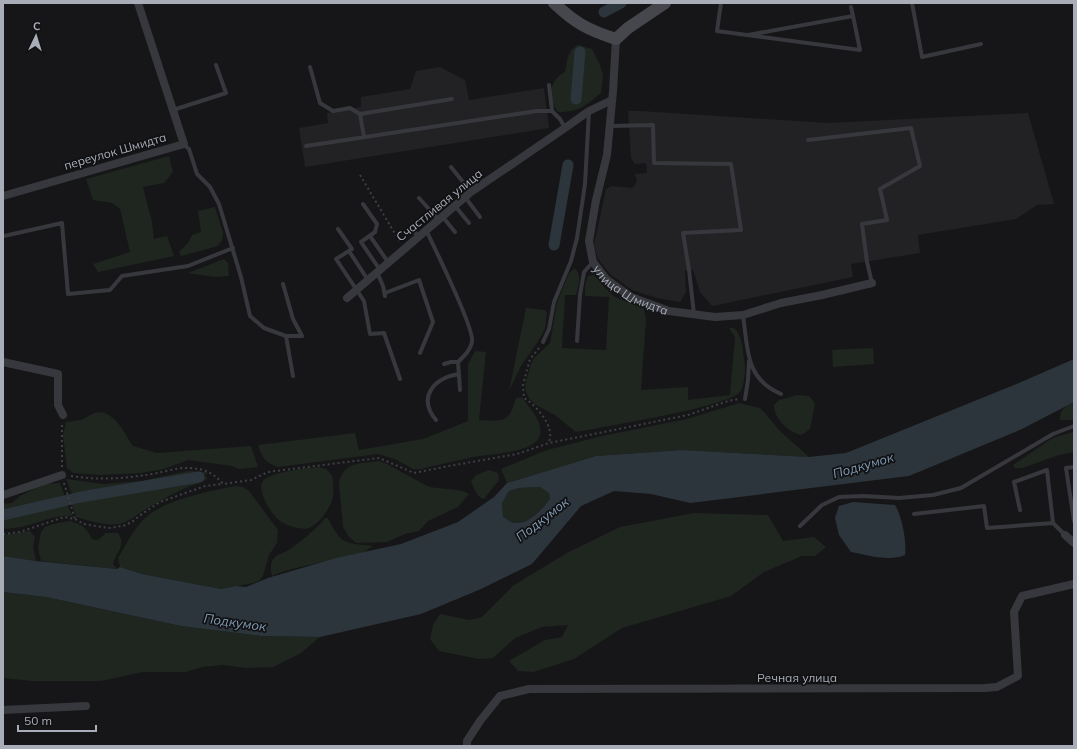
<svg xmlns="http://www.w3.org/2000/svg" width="1077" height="749" viewBox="0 0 1077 749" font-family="Mulish,sans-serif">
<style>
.built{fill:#222225}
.green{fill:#1e261f}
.water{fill:#2c353c;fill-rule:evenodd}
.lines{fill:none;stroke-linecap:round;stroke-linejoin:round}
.canal{stroke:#2c353c;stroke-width:11}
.path{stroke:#3d3f44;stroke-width:2;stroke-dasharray:2 3;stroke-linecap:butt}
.lane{stroke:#37383d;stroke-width:4}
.street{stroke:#37383d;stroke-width:8}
.secondary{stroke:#45474d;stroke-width:12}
.labels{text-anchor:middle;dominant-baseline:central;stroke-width:3.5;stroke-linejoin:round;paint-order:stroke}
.street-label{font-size:12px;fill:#a8adb8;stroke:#111113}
.water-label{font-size:13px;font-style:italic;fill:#7f9bb3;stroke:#111113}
</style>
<rect width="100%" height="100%" fill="#161618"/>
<path class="built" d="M440,67l25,13 4,20 75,-12 5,40 -244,39 -6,-39 29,-5 -1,-10 34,-6v-10l49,-8 6,-18z
M628,111h12l187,12 201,-10 26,91 -17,1 -21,14 -98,16 2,18 -69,11 2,13 -141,29 -12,-14 -7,-22 -8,1 1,21 -6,10 -23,-4 -25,-8 -22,-16 -12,-15 -4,-14 12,-56 5,-3 22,2 4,-7 -2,-7 12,-1 -1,-10 -11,1 -4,-6z"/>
<path class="green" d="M578,45l14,4 8,16 3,11 -2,17c-16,13 -22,19 -43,19 -10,-14 -10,-31 7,-40 3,-12 1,-20 13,-27z
M169,156l4,16 -9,11 -21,4 9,35 2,17 13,-3 7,20 -76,16 -5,-8 37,-12 -10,-43 -8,-6 -19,-3 -7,-21z
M215,207l8,25 -1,8 -4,6 -37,10 -2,-4 9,-9 4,-8 9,-3 -3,-21z
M224,259l4,4 1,13 -14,1 -27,-4z
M575,268c7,9 4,16 1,27h-11l-3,53 44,2 3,-53 -24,-1v-11l3,-9 6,-1 10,12 11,10 29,12 2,11 -5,70 47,-3v13l42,-5 5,-58 -6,-9h5c8,7 9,22 10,31 2,9 1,26 -4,33 -12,15 -139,35 -164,40l-21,-17 -21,-11 -5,-6 -3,-6 -1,-7 6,-21 3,-6 16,-15 7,-40 12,-30z
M526,308l19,2 2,3 -2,16 -8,14 -16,23 -12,25z
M873,348l1,16 -41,3 -1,-17z
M475,351l11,1 -7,68c24,1 30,4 37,-22l6,-1c7,11 21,23 18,38 -5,19 -55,19 -71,23 -16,3 -32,7 -48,11h-8l-18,-10 -17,-5 -100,13c-13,-5 -15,-8 -20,-22l97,-12 4,17 64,-11 45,-18v-57z
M797,395l12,1 6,7 -5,26 -8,6c-13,-2 -28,-16 -28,-30l5,-5z
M1074,402v18h-14c0,-12 5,-13 14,-18z
M739,403l21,5 5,5 14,17 30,27 -127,-7 -86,6 -89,27 -6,-14 46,-19 55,-14 85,-17z
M102,412c15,4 23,22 31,34l24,7 94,-7 7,21 -19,2 -7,-3 -44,-6 -24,9 -23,4 -41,2 -27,-2 -6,-5 -4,-33 3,-13 15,-2 13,-7z
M1074,432v20l-15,3 -37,13h-7l-2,-3 35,-24 7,-4z
M379,461l8,3 40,22c12,4 31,1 42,8l-11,13 -30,14 -9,10 -14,3 -18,8 -31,1 -8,-7 -5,-9 -4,-43c4,-23 21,-20 40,-23z
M319,467l7,2c2,2 5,4 6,7 2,4 2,23 -1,27 -4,9 -12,21 -22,25 -6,3 -24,-3 -29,-7 -8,-6 -24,-31 -17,-40 6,-9 44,-13 56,-14z
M489,470l9,3 1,7 -15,19c-7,-1 -10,-11 -13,-18l5,-6z
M188,471l18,1 2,2 -135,23 -7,-18 38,5 37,-3z
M206,476l1,3c-5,4 -11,5 -17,7 -16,7 -32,16 -47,25 -8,5 -14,11 -24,13 -14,2 -29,-3 -43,-7l-5,-17z
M60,483l6,17 -63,13v-9l9,-1 8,-7 24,-12z
M234,486l9,1 6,4 29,39 -1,13 -8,12 -6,21 -4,5 -6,2 -32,6 -79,-15 -22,-7 -2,-9c6,-10 12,-22 19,-31 19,-27 67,-34 97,-41z
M540,487l9,6 1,7c-8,10 -23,27 -39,22 -2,-1 -5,-4 -8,-5l-1,-14 7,-12 10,-3z
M67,505l6,11c-16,-2 -32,6 -48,10 -7,2 -15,2 -22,3v-12z
M694,513l74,2 15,26 31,-4 12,10 -11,9h-13l-38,16 -33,24 -109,32 -48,31 -41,13 -15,-1 -9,-10 36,-21 17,-3 6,-12 -26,2 -27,11 -22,20 -14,1 -40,-8 -9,-12 3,-14 7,-11 29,6 13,-3 32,-32 53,-32 53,-26z
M325,518h3c13,27 17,25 45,28l-9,6 -72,17 -19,6v5c-2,-6 -3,-14 -1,-19 3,-7 13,-8 18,-12 11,-7 27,-21 35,-31z
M70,521c13,4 16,6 22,18l6,1 8,-7h12c9,14 -2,18 -5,31l4,5 -76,-8 -3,-13 3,-16 4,-5 8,-3z
M30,531l5,6 -2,10 3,14 -33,-5v-21z
M3,592l43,5 135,29 81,10 58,1 -19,16 -28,14 -27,1 -23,-3 -21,2 -16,5h-43l-42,9h-69l-29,-3z"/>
<path class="water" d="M1074,359v43l-52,27 -113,47 -219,27 -39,-9 -37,-3 -33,15 -49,58 -51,25 -60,25 -101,23 -58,-1 -81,-10 -135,-29 -43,-5v-36l33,5 81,8 3,-2 22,7 79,15 15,-3 10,1 22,-9 68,-20 65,-14 57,-22 36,-25 13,-14 89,-27 86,-6 127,7 37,-4 168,-68zM540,487l9,6 1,6c-8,11 -23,28 -39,23 -2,-1 -5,-4 -8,-5l-1,-14 7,-12 10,-3z
M853,502l42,3c7,11 12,38 10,50 -16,7 -38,0 -54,-3l-12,-17 -4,-17 4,-12z"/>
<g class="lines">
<path class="canal" d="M604,12l17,-9
M576,99l4,-47
M554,245l14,-80
M3,515l78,-18 118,-20"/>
<path class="path" d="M360,175l40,67
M539,348l-9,11 -7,26 1,13c10,6 26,23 26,36 1,3 -1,6 -1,9
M62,467v-43
M71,476c25,4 49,3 74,-1 12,-1 33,-8 43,-7 15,0 26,5 35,16l28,-4 17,-8 111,-14 35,15 35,-7 68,-12 32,-11 139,-28 40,-14 11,-2
M64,483l11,36
M3,534l17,-2 44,-15 11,2 9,5 24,4 15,-2 9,-4 10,-8 18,-12 45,-16 18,-2"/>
<path class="lane" d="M721,3l-4,28 143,19 -7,-34 -105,19
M912,3l10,54 59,-13
M851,7l2,9
M310,67l10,36 13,8 17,-3 10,6 4,23
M549,85l3,26
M173,110l53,-17 -10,-28
M360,114l92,-15
M610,126l43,-1 1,38 77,1 10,66 -58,3 6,37 5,44
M808,140l103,-12 9,38 -40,23 7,31 -25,4 5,38 5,21
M184,145l5,4 8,25 13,13 9,17 22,73 9,39 14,12 22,8 7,40
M306,146l231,-35h15l8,8 5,9
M451,167l20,25
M465,197l15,20
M419,198l19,21
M363,204l14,20 -2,8 -14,10 19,28
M455,206l14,17
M442,216l13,16
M411,227l7,9
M338,229l14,20 -16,10 28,42 6,33 14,-1 16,46
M426,230c8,17 49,99 46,112 -2,9 -8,14 -14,20l2,28
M4,236l58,-13 6,71 42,-4 12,-14 66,-10 45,-18
M370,236l18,26
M349,251l19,29
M377,272l6,14 2,10
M283,284l10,35 9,17h-16
M385,293l34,-13 14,42 -13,31
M743,315c5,34 2,64 38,79
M577,341l3,-46 4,-23 9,-10
M543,342l6,-13 5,-27 17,-41 6,-23 8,-54 4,-73
M444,364l7,-2h7
M745,399l3,-19 1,-19
M436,420c-19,-23 -2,-42 23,-46
M1074,467l-8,1 8,53
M1020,510l-6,-28 33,-12 6,53 12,12
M914,514l70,-8 3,22 66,-5
M800,526l22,-21 17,-8 24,-1 36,2 34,-3 28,-7 92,-54 21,-8"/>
<g class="street">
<path id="s1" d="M616,39l-3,52 -6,64 -11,45 -7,41 4,21 13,17 25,18 38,14 46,6 28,-2 38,-12 41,-8 50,-12"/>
<path d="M3,196l181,-52 -46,-141"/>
<path d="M347,298l124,-106 94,-64 24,-17 23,-11"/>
<path d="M3,362l55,12v31l5,10"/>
<path d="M3,495l59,-20"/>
<path d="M1065,535l9,8"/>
<path d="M3,710l83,-4"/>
<path d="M467,746v-5l13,-20 20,-25 29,-7 455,-1 13,-1 21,-11 -4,-64 8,-16 52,-12"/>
</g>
<path class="secondary" d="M554,3c21,20 34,27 62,36l12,-11 37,-25"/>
</g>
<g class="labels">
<g class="street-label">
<text transform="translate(115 151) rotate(-16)">переулок Шмидта</text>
<text transform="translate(439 205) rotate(-39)">Счастливая улица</text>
<text stroke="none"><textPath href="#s1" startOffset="274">улица Шмидта</textPath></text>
<text x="797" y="677">Речная улица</text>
</g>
<g class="water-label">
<text transform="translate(863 465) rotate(-16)">Подкумок</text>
<text transform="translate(542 519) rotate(-38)">Подкумок</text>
<text transform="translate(235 622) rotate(8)">Подкумок</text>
</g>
</g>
<rect width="1077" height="749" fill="none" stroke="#a8adb8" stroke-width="8"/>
<g transform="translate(36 36) rotate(4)" stroke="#111113" stroke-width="3" paint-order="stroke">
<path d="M0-3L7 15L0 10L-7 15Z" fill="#a8adb8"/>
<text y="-6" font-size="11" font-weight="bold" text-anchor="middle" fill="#a8adb8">С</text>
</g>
<path d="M18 725v6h78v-6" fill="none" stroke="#a8adb8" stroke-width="2"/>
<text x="24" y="725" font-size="12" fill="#a8adb8" stroke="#111113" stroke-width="3" paint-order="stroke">50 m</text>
</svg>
